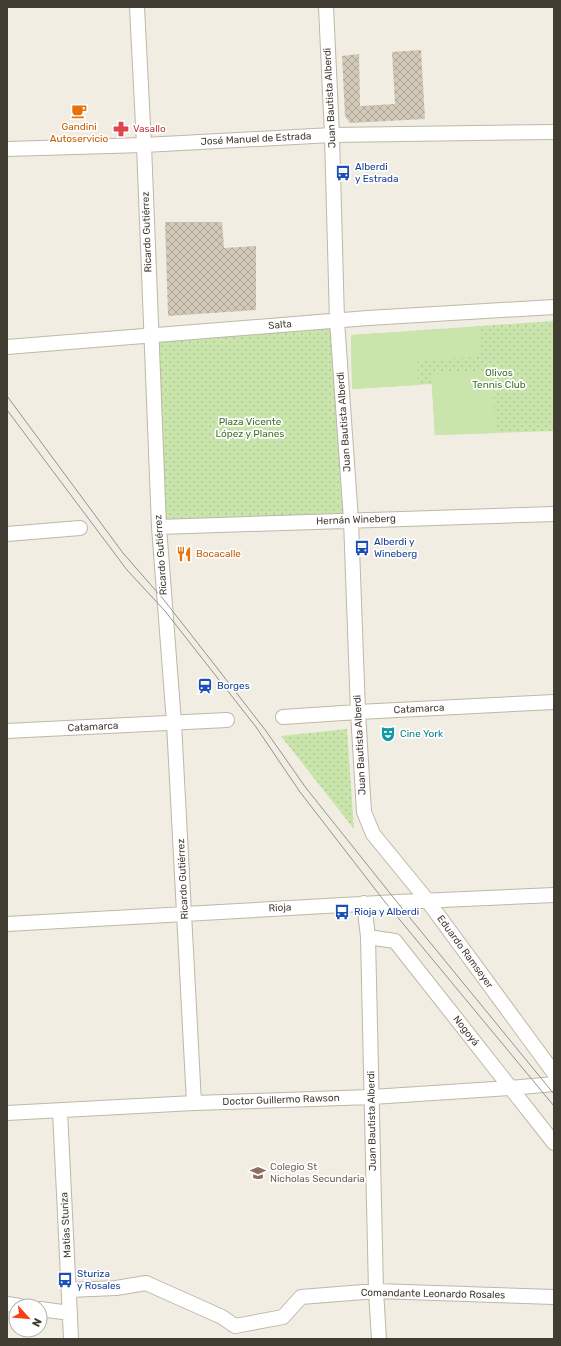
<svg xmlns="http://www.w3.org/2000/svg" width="561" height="1346" viewBox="0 0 561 1346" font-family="Rubik,sans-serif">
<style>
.green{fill:url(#green-dots)}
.pitch{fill:#c9e5ab}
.building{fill:url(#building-cross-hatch)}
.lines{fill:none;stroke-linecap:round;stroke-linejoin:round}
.minor-casing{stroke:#bfb8a8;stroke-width:16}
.minor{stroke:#fff;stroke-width:14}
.tram{stroke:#939393;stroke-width:1}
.labels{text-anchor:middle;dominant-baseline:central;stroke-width:3.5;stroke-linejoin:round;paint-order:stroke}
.street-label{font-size:10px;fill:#423d33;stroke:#fff}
.food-label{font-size:10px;fill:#c56008;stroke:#fff}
.health-label{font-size:10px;fill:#be3a42;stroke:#fff;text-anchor:start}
.transit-label{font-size:10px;fill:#164399;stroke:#fff;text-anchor:start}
.park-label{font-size:10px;fill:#417228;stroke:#fff}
.culture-label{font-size:10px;fill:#0d838f;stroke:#fff;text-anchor:start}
.education-label{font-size:10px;fill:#785e54;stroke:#fff;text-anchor:start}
</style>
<defs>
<pattern id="green-dots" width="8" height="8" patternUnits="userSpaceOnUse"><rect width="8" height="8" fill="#c9e5ab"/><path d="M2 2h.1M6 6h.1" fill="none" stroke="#aec594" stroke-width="1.8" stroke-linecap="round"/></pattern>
<pattern id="building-cross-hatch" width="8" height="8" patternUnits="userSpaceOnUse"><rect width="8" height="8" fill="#d2c9b8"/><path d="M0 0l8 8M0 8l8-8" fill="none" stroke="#aca496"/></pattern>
</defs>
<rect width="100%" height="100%" fill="#f1ede2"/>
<path class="green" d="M337,321l14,199 -192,7 -8,-192z
M554,321v110l-119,4 -3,-51 -80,5 -1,-54z
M347,729l7,100 -73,-93z"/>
<path class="pitch" d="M480,327l1,30 -63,3v25l-66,4 -1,-54z
M493,370l2,63 -60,2 -4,-61z"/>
<path class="building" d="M421,50l4,69 -75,4 -5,-7 -3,-60 17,-2 1,52 35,-2 -3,-52z
M165,222h57l2,26 32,-2v64l-88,6z"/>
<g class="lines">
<defs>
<path id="minor" d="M137,7l7,138 15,382 15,196 20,380
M326,7l6,128 5,186 14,199 7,192 6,100 9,22 54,66 127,173
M7,149l137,-4 188,-10 222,-3
M7,347l361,-29 186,-11
M159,527l395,-13
M7,534l73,-6
M283,717l75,-5 196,-10
M7,731l220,-11
M364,903l4,34 8,354 3,48
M7,924l390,-22 157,-7
M368,937l27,4 159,202
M60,1111l11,228
M7,1113l187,-10 178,-6 138,-9 44,-4
M69,1290l47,-2 30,-5 76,34 13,9 48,-9 18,-20 75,-6 178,6
M7,1304l13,2
M40,1309l30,4"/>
</defs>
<use href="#minor" class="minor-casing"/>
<use href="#minor" class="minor"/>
<path class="tram" d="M7,396l116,157 41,47 57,73 45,58 40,57 91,114 157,192
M7,410l120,160 38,41 91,116 44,65 85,110 169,204"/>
</g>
<defs>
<symbol id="cafe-bare" viewBox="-9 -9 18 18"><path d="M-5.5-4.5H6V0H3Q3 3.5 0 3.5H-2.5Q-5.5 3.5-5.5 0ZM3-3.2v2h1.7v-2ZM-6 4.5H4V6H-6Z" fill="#e8710a" stroke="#fff" stroke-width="2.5" paint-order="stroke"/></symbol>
<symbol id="pharmacy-bare" viewBox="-9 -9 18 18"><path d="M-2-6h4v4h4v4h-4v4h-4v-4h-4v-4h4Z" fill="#e0444e" stroke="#fff" stroke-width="2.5" paint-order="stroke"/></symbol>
<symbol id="bus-bare" viewBox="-9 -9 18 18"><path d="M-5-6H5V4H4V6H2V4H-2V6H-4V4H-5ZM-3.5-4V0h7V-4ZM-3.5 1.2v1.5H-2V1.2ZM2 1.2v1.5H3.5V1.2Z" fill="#1a4fb4" stroke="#fff" stroke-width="2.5" paint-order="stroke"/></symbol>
<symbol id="restaurant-bare" viewBox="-9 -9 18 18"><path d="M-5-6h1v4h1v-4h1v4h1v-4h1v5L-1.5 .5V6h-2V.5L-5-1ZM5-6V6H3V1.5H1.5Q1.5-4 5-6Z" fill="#e8710a" stroke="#fff" stroke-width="2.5" paint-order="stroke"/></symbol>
<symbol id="station-bare" viewBox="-9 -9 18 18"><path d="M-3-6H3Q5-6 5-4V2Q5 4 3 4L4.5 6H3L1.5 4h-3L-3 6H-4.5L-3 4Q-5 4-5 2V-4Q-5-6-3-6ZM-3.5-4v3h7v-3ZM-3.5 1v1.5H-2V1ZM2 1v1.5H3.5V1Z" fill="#1a4fb4" stroke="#fff" stroke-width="2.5" paint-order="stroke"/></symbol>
<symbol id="theatre-bare" viewBox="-9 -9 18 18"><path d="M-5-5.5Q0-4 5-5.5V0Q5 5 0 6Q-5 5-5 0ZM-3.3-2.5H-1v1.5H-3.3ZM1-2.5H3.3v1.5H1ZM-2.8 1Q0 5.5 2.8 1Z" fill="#0f9aa8" stroke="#fff" stroke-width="2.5" paint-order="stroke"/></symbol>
<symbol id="school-bare" viewBox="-9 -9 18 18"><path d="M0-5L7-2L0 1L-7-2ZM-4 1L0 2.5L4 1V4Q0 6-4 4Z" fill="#8d6e63" stroke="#fff" stroke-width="2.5" paint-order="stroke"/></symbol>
</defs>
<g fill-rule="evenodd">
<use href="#cafe-bare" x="68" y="100" width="22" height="22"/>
<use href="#pharmacy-bare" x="110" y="118" width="22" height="22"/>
<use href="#bus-bare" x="332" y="162" width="22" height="22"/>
<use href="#bus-bare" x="351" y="537" width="22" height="22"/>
<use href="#restaurant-bare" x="173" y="543" width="22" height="22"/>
<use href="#station-bare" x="194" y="675" width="22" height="22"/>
<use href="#theatre-bare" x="377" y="723" width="22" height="22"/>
<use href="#bus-bare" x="331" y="901" width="22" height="22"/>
<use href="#school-bare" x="247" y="1162" width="22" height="22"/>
<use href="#bus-bare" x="54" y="1269" width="22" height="22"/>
</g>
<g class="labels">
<g class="street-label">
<text transform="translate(330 98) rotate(-93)">Juan Bautista Alberdi</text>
<text transform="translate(256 139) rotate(-3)">José Manuel de Estrada</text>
<text transform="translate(147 232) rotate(-92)">Ricardo Gutiérrez</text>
<text transform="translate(280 325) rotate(-5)">Salta</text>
<text transform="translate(344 422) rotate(-94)">Juan Bautista Alberdi</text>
<text transform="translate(356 520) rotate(-2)">Hernán Wineberg</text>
<text transform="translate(161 555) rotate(-94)">Ricardo Gutiérrez</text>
<text transform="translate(419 709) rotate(-3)">Catamarca</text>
<text transform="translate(93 727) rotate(-3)">Catamarca</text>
<text transform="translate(360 745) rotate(-93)">Juan Bautista Alberdi</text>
<text transform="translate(183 879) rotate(-93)">Ricardo Gutiérrez</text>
<text transform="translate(280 908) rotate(-3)">Rioja</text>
<text transform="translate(465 952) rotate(54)">Eduardo Ramseyer</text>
<text transform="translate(466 1031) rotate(52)">Nogoyá</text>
<text transform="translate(281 1100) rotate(-2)">Doctor Guillermo Rawson</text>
<text transform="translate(372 1121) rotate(-91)">Juan Bautista Alberdi</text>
<text transform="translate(66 1225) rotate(-93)">Matías Sturiza</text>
<text transform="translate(433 1294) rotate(1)">Comandante Leonardo Rosales</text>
</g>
<g class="food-label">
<text x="79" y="127">Gandini<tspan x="79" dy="12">Autoservicio</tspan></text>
<text x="196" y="554" text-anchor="start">Bocacalle</text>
</g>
<g class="health-label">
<text x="133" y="129">Vasallo</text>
</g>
<g class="transit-label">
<text x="355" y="167">Alberdi<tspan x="355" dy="12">y Estrada</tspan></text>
<text x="374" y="542">Alberdi y<tspan x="374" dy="12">Wineberg</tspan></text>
<text x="217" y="686">Borges</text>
<text x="354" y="912">Rioja y Alberdi</text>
<text x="77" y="1274">Sturiza<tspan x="77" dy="12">y Rosales</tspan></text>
</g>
<g class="park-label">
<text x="499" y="373">Olivos<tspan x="499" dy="12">Tennis Club</tspan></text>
<text x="250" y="422">Plaza Vicente<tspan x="250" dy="12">López y Planes</tspan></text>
</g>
<g class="culture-label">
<text x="400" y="734">Cine York</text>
</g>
<g class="education-label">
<text x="270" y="1167">Colegio St<tspan x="270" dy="12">Nicholas Secundaria</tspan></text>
</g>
</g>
<rect width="561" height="1346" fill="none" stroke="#423d33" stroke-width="16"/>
<g transform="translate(28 1318) rotate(117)"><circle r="19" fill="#ffffff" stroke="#b3b1ad"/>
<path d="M0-3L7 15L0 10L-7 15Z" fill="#f73e14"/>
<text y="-6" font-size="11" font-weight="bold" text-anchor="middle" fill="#423d33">N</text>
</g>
</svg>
